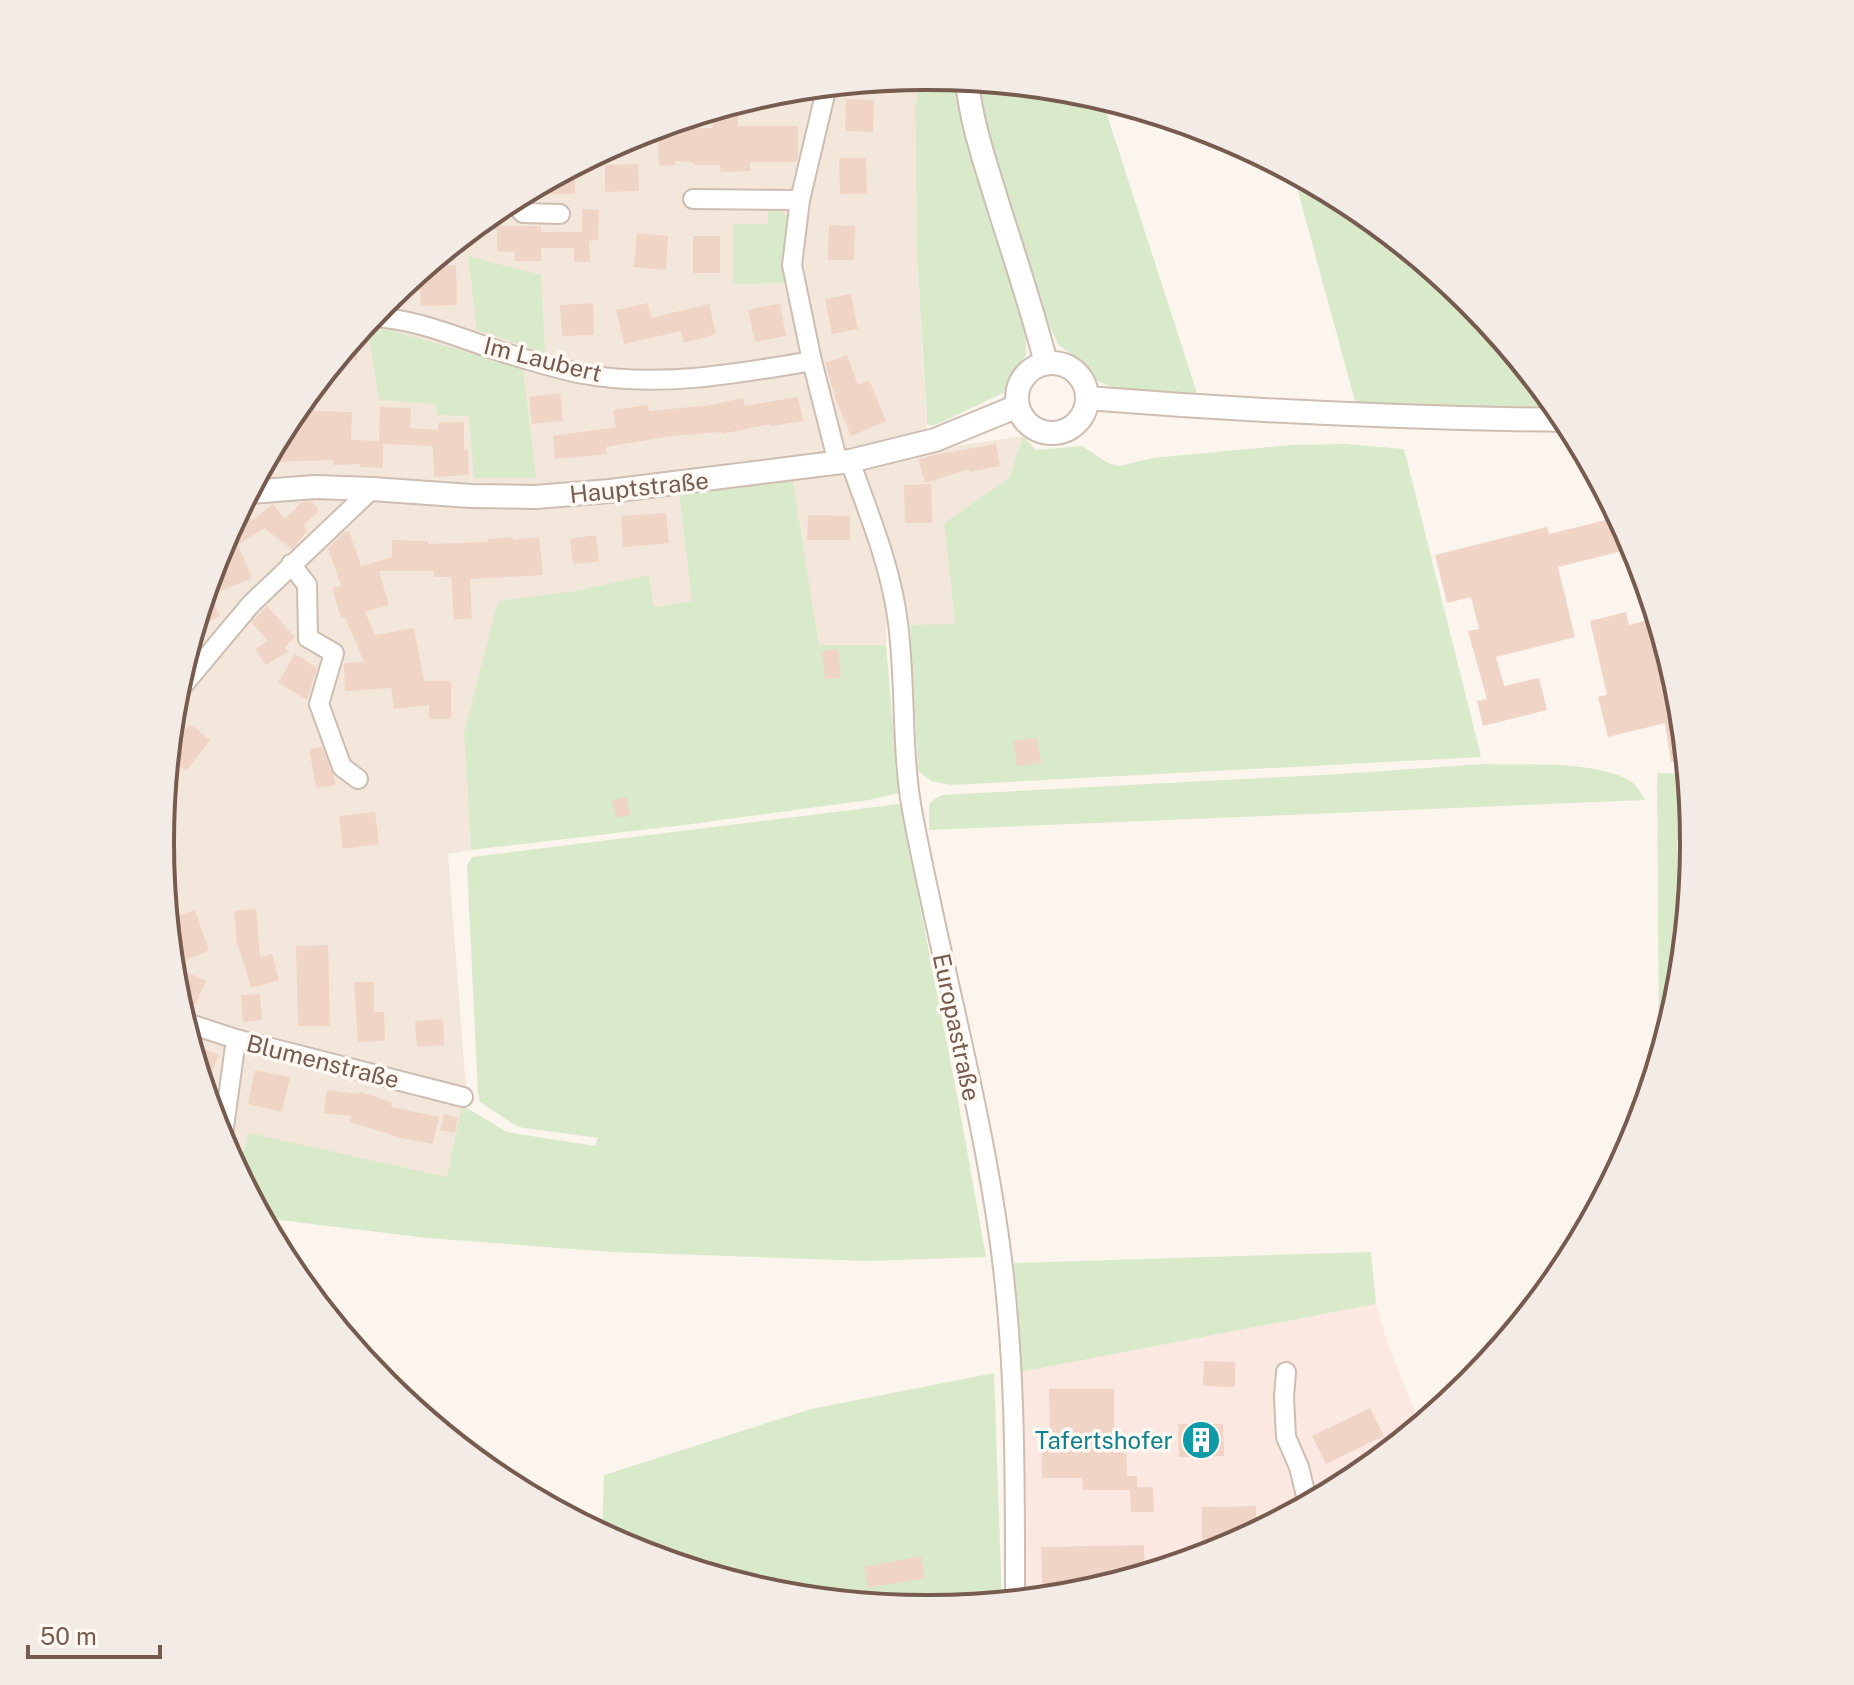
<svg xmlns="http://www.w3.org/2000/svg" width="1854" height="1685" viewBox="0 0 1854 1685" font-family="'Public Sans',sans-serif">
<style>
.residential{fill:#f3e7db}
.commercial{fill:#fbe8e1}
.green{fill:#d9eacb}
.building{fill:#f0d4c6}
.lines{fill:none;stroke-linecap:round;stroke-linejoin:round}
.minor-casing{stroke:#cebdb1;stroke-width:22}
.tertiary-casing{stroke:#cebdb1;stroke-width:26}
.minor{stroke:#fff;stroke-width:18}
.tertiary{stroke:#fff;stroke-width:22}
.labels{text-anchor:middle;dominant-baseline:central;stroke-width:7;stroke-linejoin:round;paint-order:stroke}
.street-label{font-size:24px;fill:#775b4f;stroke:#fef9f3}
.culture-label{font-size:24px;fill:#0d838f;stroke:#fef9f3;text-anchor:end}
.rim{fill:none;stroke:#775b4f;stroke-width:4}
</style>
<rect width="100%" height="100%" fill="#fcf5ed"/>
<path class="residential" d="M920,77l-5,32 2,148 10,167 -1,26 97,-14 -14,42 -65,45 11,102h-69v20l-67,1 -15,-82 -114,14 3,23 -39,6 -5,-31 -74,15 -111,142 7,117 -23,4 18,235 -19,89 -199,-44 -10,37 -19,-36 -44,-143 -14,-150 14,-149 44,-144 71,-133 95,-116 117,-95 132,-71 144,-43z"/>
<path class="commercial" d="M1376,1304l11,38 33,83 -68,55 -132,71 -144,43 -52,5 -4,-227z"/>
<path class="green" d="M927,76l30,3 69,248v28l-23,38 -61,29 -11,4 -4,-2v-8l-10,-159 -2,-148 5,-32z
M974,81l103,10 25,8 96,297 -50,-3 -40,-7 -13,-7 -10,-14 -27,-21 -18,-38 -35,-102z
M1309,182l44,23 116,96 90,109 -203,-5 -60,-221z
M768,211c8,0 16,-1 20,7l-4,45 2,20 -53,1v-60h35z
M468,256l73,19 4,78 -68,-23z
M368,329l22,1 133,38 13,110h-62l-5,-62 -32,-1 -1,-11 -57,-4z
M1023,436l13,14 46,-4 26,17 11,3 34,-8 138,-13 54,-1 59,5 77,308 -530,28 -20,-4 -13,-10 -8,-146 45,-1 -11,-101 65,-45z
M792,478l27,167h67l13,148 -30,7 -185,25 -213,25 -7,-117 34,-132 77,-10 74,-16 5,32 38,-6 -13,-109z
M1483,764c40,1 113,-4 147,17 7,3 11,13 15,19l-716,30v-25l4,-5 9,-5 398,-21z
M1657,773l30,1 4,48h-7l-7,20 2,143 -20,72z
M900,804l58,296 28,157 -119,4 -255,-9 -185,-14 -164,-20 -25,-47 10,-38 199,44 15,-72 45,27 88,14 3,-8 -80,-11 -38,-25 -2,-8 -11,-229 5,-8z
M1371,1252l5,52 -356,68 -6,-109z
M994,1373l8,229 -75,7 -150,-15 -144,-44 -31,-16 2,-59 207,-66z"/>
<path class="building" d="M846,99l28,1 -1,32 -28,-1z
M738,103v23h60v29l-1,7h-47v9l-29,1 -1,-7h-27v-3l-18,-1v4l-16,1 -1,-37 55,-1 -1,-17z
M839,158h27l1,35 -27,1z
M638,164l1,27 -34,1v-27z
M575,166v28h-31v-12z
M498,208v18h43v6h41v-23l17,1 -1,30 -9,1 1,21h-16v-14h-33v13h-26v-9l-18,-1v-21h-26z
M829,225l26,1 -1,34h-26z
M637,233l31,3 -2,34 -32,-3z
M693,236h27v37h-27z
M456,265l1,40 -36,1 -1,-34 7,-6z
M851,294l7,35 -26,5 -7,-35z
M593,303l1,32 -32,1 -2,-31z
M648,303l3,15 58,-14 7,30 -32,9 -3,-12 -57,13 -8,-34z
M780,303l6,33 -31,6 -7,-32z
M359,332l-2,28 -20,-2 8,-9z
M847,355l11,30 11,-5 17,41 -35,15 -16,-39 -10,-34z
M316,384l-1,27 37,1 -1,28 28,1 1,-34 31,1 -1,20 28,2v-7l26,-1v28h4l1,25 -35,2 -1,-31 -50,-2v24l-23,-1v-3l-27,1v-5l-57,2 -1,-7h-6l21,-39z
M560,393l3,28 -31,3 -3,-27z
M798,397l5,24 -32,5 -1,-2 -48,10 -1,-2 -50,4 -65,11 1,7 -52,5 -2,-23 63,-9 -3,-17 35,-5 1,6 52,-5v1l42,-9 2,8z
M996,444l4,22 -31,6v-3l-44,14 -7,-23 16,-5z
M931,484l1,39h-27l-1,-38z
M311,501l8,9 -16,16 5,4 -16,19 -28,-21 -26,17 14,33 -42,18 10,20 -25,13 16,-55 16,-7 -8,-11 -3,1 3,-8 23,-44 10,16 21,-17 12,15 17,-17z
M666,513l3,30 -46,4 -2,-31z
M808,515l42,1v24h-43z
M1618,517l16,31 -76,19 17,70 -79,20 8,29 35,-8 8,32 -64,16 -6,-25 10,-2 -19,-68 11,-2 -8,-32 -24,6 -12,-48 112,-28 2,7z
M349,531l12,35 31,-9v-17l36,1v3l60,-2v-3l25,-2v3l26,-3 4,38 -73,4 2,39 -18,2 -3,-43h-17v-6h-55l10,34 -24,7 10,23 39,-7 10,53h27v38h-22v-14l-35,4 -3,-21 -46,3 -1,-28 20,-1 -19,-45 -4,1 -9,-30 9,-2 -13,-38 16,-16z
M596,535l3,26 -26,3 -3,-25z
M267,606l28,31 -11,11 5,3 -23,14 -11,-16 13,-8 -17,-19z
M1626,612l3,13 27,-7 23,75 6,67 -14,2 -6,-39 -57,14 -10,-40 9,-2 -17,-74z
M838,649l3,29 -16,1 -3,-28z
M295,654l22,14 -10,32 -29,-17z
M190,724l20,16 -24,31 -17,-13v-3l1,-4z
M1037,738l4,25 -24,3 -4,-25z
M322,747l12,29 2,9 -20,3 -7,-39z
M626,797l4,18 -14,3 -4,-18z
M375,812l4,32 -36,5 -4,-33z
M256,909l4,48 12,-3 7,26 -28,8 -13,-43h-1l-3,-34z
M195,910l14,41 -27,10 -14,-42z
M328,945l2,81h-32l-2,-80z
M173,971l15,7 -3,-7 21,10 -11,24 -18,-8z
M354,982h20v30h10l1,29 -27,1z
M260,994l2,26 -19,2 -2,-27z
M443,1019l1,26 -27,2 -2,-26z
M191,1044l28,11 -14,35z
M255,1070l35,7 -8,35 -34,-8z
M327,1090l32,4 1,-2 32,10 -1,5 48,10 -6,27 -32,-6 -51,-16 2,-6 -28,-3z
M444,1114l14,4 -3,15 -15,-3z
M1204,1361l31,1v25l-32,-1z
M1049,1389h65v49h12l1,38h10v11h16l1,25h-23l-1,-22h-47l-1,-12h-40l-1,-39h9z
M1370,1408l14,28 -58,28 -14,-28z
M1178,1424h45l1,32 -45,1z
M1256,1506v25l-32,18h-22v-42z
M1144,1545l1,28 -69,21 -33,2 -2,-49z
M921,1556l4,22 -57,10 -4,-21z"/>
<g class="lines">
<defs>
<path id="minor" d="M827,86l-27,114 -8,65 20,96 26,102
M693,199l107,1
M511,200l12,13 37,1
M372,317c49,2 93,24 140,38 23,7 47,14 71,19 76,14 153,0 229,-13
M850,461c19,54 41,105 48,162 8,62 3,125 14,187 27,145 68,288 88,434 16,118 15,237 15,356
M291,564l16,21 1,53 26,15 -15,51 23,63 16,12
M175,695l76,-91 121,-115
M184,1022l52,17 227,58
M222,1142l14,-103
M1286,1372l-2,25 2,40 13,30 9,37"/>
<path id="tertiary" d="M967,80c4,44 20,88 33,131 16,50 33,101 46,152
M1017 398a35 35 0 1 1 70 0a35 35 0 1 1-70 0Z
M1087,398c160,13 319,20 479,22
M249,492l66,-5 57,2 99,7 64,1 75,-6 240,-30 85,-21 83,-34"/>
</defs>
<use href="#minor" class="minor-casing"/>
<use href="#tertiary" class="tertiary-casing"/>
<use href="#minor" class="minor"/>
<use href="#tertiary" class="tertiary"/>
</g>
<defs>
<symbol id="building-disc" viewBox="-11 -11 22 22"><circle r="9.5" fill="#0f9aa8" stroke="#fef9f3"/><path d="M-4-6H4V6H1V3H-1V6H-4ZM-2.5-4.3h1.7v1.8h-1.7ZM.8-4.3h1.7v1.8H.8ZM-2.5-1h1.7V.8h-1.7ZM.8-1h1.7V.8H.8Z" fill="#fff"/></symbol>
</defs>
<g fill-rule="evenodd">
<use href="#building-disc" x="1179" y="1418" width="44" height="44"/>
</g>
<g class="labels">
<g class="street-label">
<text transform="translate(543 359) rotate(14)">Im Laubert</text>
<text transform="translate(639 487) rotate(-6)">Hauptstraße</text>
<text transform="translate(957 1027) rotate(78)">Europastraße</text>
<text transform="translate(323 1061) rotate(14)">Blumenstraße</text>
</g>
<g class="culture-label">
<text x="1173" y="1440">Tafertshofer</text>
</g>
</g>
<path d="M0 0H1854V1685H0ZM926 90H928A752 752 0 0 1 1680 842V843A752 752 0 0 1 928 1595H926A752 752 0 0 1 174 843V842A752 752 0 0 1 926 90Z" fill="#f3ece6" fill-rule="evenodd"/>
<path class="rim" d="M926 90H928A752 752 0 0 1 1680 842V843A752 752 0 0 1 928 1595H926A752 752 0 0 1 174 843V842A752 752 0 0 1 926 90Z"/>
<path d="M28 1645v12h132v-12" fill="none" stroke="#775b4f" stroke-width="4"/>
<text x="40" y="1645" font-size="24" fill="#775b4f" stroke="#fef9f3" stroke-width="6" paint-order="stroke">50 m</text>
</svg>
